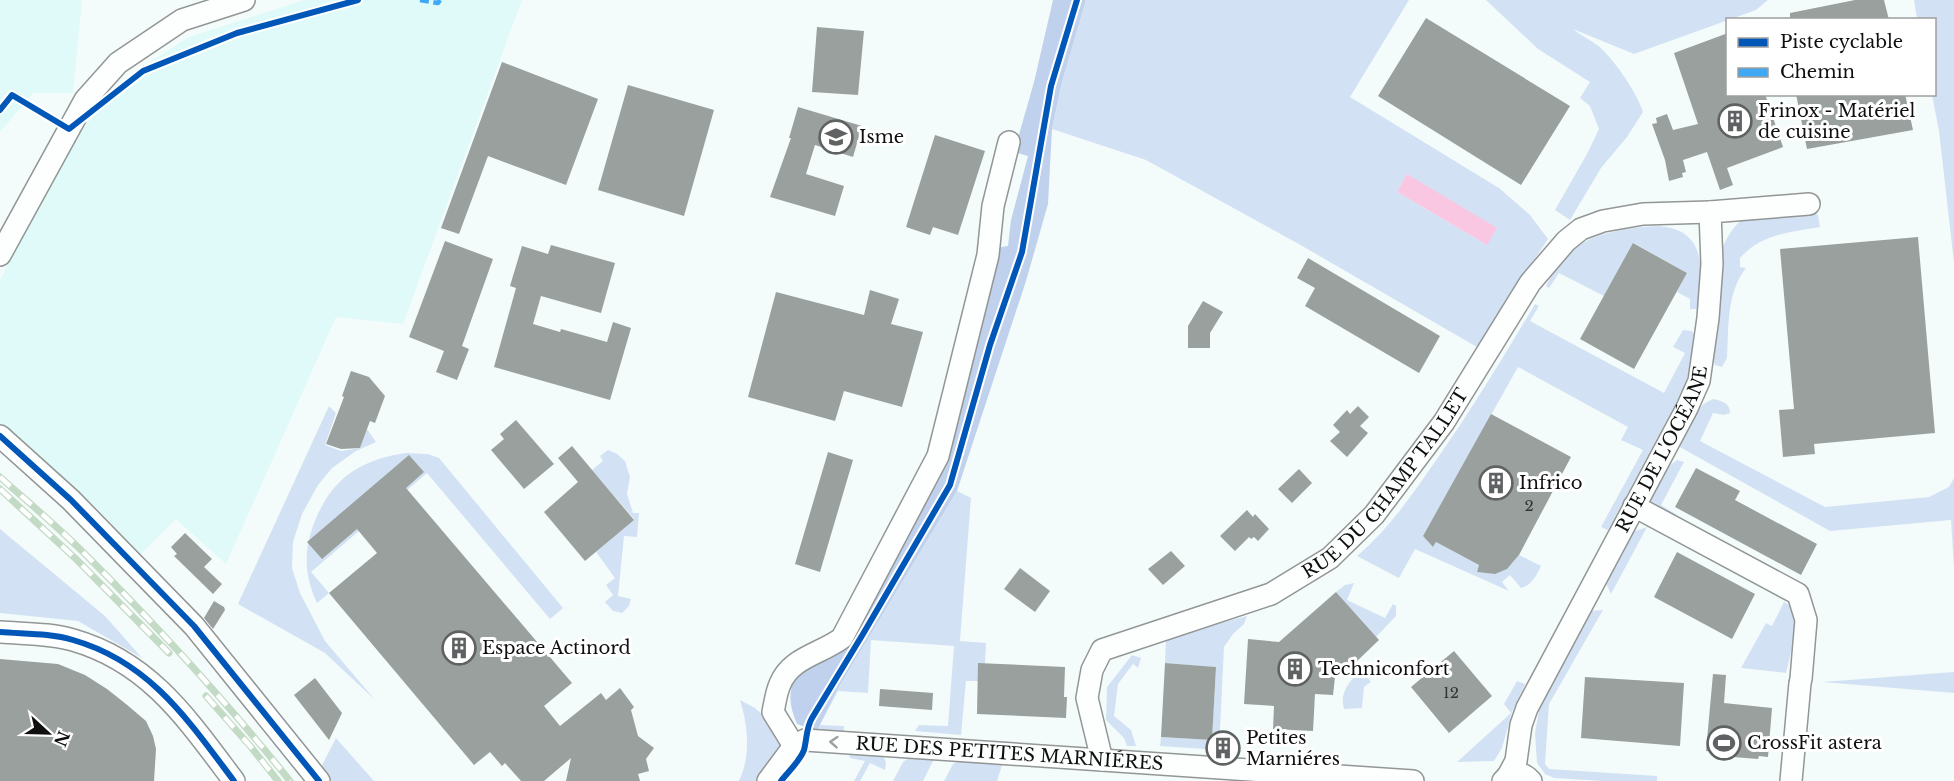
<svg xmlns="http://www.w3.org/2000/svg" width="1954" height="781" viewBox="0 0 1954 781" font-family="'Libre Baskerville',serif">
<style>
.farmland{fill:#dffaf9}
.green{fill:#d2e2f4;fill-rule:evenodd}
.forest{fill:#bfd1ec}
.water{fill:#fac7e2}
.building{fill:#99a09e}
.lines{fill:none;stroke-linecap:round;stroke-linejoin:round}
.minor-casing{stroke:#929695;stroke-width:24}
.minor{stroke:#fdfffe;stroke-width:21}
.rail-casing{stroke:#c3dac5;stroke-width:7}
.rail{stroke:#fff;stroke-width:4.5;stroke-dasharray:14;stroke-linecap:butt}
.quiet{stroke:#3fa9f5;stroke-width:4.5;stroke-dasharray:9 4.5;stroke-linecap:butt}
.cycleway-casing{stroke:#fff;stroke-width:10}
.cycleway{stroke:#0057b8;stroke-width:6}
.oneway{stroke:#9e9f9e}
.labels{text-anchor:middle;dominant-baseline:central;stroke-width:6;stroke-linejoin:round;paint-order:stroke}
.number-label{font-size:15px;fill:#323333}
.poi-label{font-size:18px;fill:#0f0f0f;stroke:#fff;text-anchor:start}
.street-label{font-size:18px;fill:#0f0f0f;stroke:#fff}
</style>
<rect width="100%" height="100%" fill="#f4fcfb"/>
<path class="farmland" d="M0,0h82l-9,93h-40l-33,39z
M304,0h218l-119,324 -67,-7 -110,247 -50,-45 -39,39 -58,-62 -79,-71v-145l75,-141 44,-57 70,-45z"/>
<path class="green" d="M1086,0h323l-59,97 149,91 31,27 18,24 -71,108 -180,-104 -151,-83 -94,-31 10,-47zM1407,174h1l79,71 -90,-53z
M1486,0h282l-12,10 -122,44 -61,-25c7,6 16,10 24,16 15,11 41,49 46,67l-16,25 -26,31 -31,52 -15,-10 32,-56 12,-25 -9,-23 -10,-8 10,-16 -52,-33z
M1914,0h40v263l-15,-132 -7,-36 2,-1v-74l-17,-1z
M1814,213l4,2 2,12c-29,5 -59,7 -80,31v9l6,1c-20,26 -17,59 -19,90l-5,9 -7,-2 -3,-9 9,-105c4,-10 10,-21 18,-29 13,-11 57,-8 75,-9z
M1657,226c52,3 45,45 41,83h-8v-10l-13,-7 10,-19 -53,-30 -30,53 -45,-23 -10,15 -3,-2c4,-7 7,-15 12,-21 22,-31 63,-37 99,-39z
M1535,304l4,2 -9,15 134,72 21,-40 -12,-6 10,-17 9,1 3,5 -4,29 -7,23 -76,142 -7,-3 42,-77 -22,-10 7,-13 -110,-60 -95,169 10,11 3,-5 43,23 -2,7c23,3 28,1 42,-17l22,11c-4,9 -10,20 -20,22l-11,-13 -8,7 7,9 -94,-42 -16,29 -42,-22c33,-28 57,-64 82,-100 34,-49 65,-100 96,-152z
M1714,399c8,2 16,4 16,14l-6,2 -11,-2 -13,28 125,66 104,-10 20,-10 5,-9v90l-3,-48 -121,11 -152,-85c9,-17 16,-41 36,-47z
M329,406l7,7 -11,32 16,6 19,-3 7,-19 9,13 -20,9 -24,17 -14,17 -16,29 -9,28 -1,26 8,25 25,48 50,59 -50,-47 -87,-49z
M608,450l9,4 8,7 5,16 -3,17 6,19h6l-2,24 -13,-1 -6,60 13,3 -2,7 -7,7 -9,-2 -8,-9 8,-7 -7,-10 9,-7 -19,-26 38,-33 -42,-49 11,-9 -3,-5z
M406,453l22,1 11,4 124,150 -13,11 -123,-146 -116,99 18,21 -12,10c-12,-26 -14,-50 -4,-77 17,-46 45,-66 93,-73z
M1677,460l7,2 -23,43 16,10 -6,11 -27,-14 25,-46z
M957,491l14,7 -11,143 26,2 -1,20 -7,18h-12l-5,54 -46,-4 4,-6 29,1 6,-80 -83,-6 -3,53 -30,-2 -18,34 24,1v7l-27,-2 20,-41z
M1647,527l-36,67 -6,-13 27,-49z
M0,529l105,87 37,42 -64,-37 -78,-8z
M1354,583l-7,17 38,18 8,-14 3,2v10l-20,21 -40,-45 9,-7z
M1784,602l11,6 3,15 -12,50 -45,-5 25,-45 6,3z
M1603,610l-54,94 -4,60 4,5 108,7v5h-54l-49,-3 -9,-4 -8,-11 -2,-30 5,-28 49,-94z
M1247,616l-3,8 -11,10 -9,13 -5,103 -59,-4 1,-9 51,3 4,-73 -51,-4 1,-25z
M1132,655l9,3 -3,10 -5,-4 -15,20 -4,32 17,14 5,16h-9l-3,-8 -18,-18 1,-33z
M1361,670l10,12 -7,5 -2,21 -18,1c-5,-17 6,-28 17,-39z
M1954,672v21l-132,-11z
M1517,681l8,3 -13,28 -10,36 -8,13 -37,1 54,-49 -7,-9z
M740,700l15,8 25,22v25l-16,26h-25c12,-25 9,-55 1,-81z
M336,738l38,43h-45l-9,-12z
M854,750l20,2 9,4 3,6 -1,8 -15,-7 -10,18h-6l11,-20 -15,-3 -1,-4z
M912,756l23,1 -12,24h-30l10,-19z
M964,758l39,4 -6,19h-53l9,-17z"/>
<path class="forest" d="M1053,0h33l-24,82 -10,47 -4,75 -22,77 -69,210 -120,199 -20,41 -20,-7c-11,-25 -10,-46 16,-60 6,-3 13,-3 18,-6 7,-4 12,-11 17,-16l75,-137 68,-219 3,-38 14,-2 3,-26 17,-64 -14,-4 20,-70z"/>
<path class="water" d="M1407,174l90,54 -10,17 -90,-53z"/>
<path class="building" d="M1855,0h29l5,20h-99v-7z
M1426,18l144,88 -49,79 -143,-89z
M817,27l47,4 -6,64 -46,-3z
M1728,33v61h37l18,53 -56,21 6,17 -13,5 -13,-38 -24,8 3,12 -4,1 1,4 -14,4 -4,-21 -13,-36 5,-1 -1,-5 11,-4 6,16 25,-6 -24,-71z
M502,62l96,37 -32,86 -78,-29 -29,78 -18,-6z
M628,85l86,25 -30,106 -86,-26z
M1796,94h109l8,36 -106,19z
M798,107l64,19 -9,31 -38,-12 -9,29 38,12 -9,30 -65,-19 21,-59h-2z
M935,135l50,16 -27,84 -25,-8 -3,8 -24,-8z
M1918,237l17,196 -121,11 1,10 -32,3 -4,-47 15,-1 -14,-160z
M445,241l48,18 -31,87 7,3 -12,31 -21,-8 8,-21 -35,-14z
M1633,243l54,30 -53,96 -54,-30z
M551,245l64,18 -14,50 -60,-17 -8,28 27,8 1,-3 46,13 6,-20 18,6 -21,72 -116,-33 22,-79 -6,-2 12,-40 26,8z
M1308,258l132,78 -21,37 -114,-67 10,-18 -18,-10z
M870,290l29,9 -8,25 32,8 -21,75 -58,-16 -9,30 -87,-24 28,-105 88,23z
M1203,301l20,11 -13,21v15h-22v-22z
M351,371l18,6 16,19 -10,27 -5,-2 -10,27 -19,1 -15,-5 18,-47 -2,-1z
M1358,406l11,11 -9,9 8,7 -21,24 -17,-16 10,-9 -7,-7 14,-15 3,4z
M1491,414l80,43 -52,98 -12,14 -12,5 -18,-2 2,-7 -43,-23 -3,5 -10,-11z
M516,420l38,44 -30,25 -33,-39 13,-11 -4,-5z
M572,446l62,74 -49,41 -41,-49 34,-30 -20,-24z
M828,452l25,8 -33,112 -25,-8z
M409,455l15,17 -18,16 166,195 -28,23 16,20 41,-33 5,7 14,-12 14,19 -3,3 7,26 16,12 -8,11 3,12 -11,3 2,7h-74l5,-23 -27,23h-23l-16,-18 -3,3 -12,-14 -16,13 -145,-172 48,-40 -20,-24 -35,30 -15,-17z
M1696,468l44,23 -5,9 82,44 -16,31 -126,-68z
M1299,469l13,14 -20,20 -14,-14z
M1247,510l6,7 2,-3 14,15 -11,12 -4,-4 -3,2 -2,-2 -14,14 -15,-15z
M185,533l27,26 -8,8 18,17 -9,10 -39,-38 3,-2 -6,-7z
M1171,551l14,15 -22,19 -15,-16z
M1677,552l78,42 -23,45 -78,-42z
M1020,568l30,23 -15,21 -31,-23z
M1336,592l43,48 -24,23 -2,-2 -18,16 -2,18 -18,-1 -2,37 -40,-2 1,-23 -30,-2 4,-65 31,3z
M214,601l10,6 1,3 -12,19 -9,-11z
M1454,651l38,45 -43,37 -38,-46z
M0,659l58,5 27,11 22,14 19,15 20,17 7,15 3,13 -2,32h-154z
M978,663l87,4 -1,30h3l-1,21 -89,-4z
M1165,663l51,4 -4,73 -51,-3z
M1713,674l13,1 -2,28 48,5 -4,49 -9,-1 -1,3 -25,-2 -18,-2 1,-3 -10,-1z
M1585,677l99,6 -4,63 -99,-8z
M315,678l27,35 -13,27 -35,-45z
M880,689l53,4 -1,17 -53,-4z"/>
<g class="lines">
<defs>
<g id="minor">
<path d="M0,255l85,-155 33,-37 64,-43 62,-20"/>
<path d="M0,436l71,64 123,126 125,155"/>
<path d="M1634,506l164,88 8,26 -5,59"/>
<path d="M0,632c24,2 50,1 73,8 77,22 115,80 161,141"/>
<path d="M794,746l-21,-34c2,-9 3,-19 7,-28 11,-27 41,-30 62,-46l96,-182 50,-201 5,-49 16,-64"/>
<path id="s1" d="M1102,760l-15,-62 5,-28 10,-20 169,-56 59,-36 44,-43 70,-93 86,-139 36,-42 15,-12 22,-8 40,-7 67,-2"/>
<path id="s2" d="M1508,776l8,-15 5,-36 6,-17 160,-300 12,-27 9,-63 4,-54 -2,-52 99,-8"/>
<path id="s3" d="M768,781l26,-35 11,-6 608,41"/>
<path d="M1503,781c8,-10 19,-10 28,0"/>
<path d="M1791,781l9,-98"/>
</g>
</defs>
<use href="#minor" class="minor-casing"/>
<use href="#minor" class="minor"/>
<defs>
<path id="rail" d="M0,477c28,25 58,50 85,77 72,72 141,147 205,227
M0,489l76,70 93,94
M206,696l45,51 27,34"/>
</defs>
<use href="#rail" class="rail-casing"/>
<use href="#rail" class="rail"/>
<path class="quiet" d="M420,0l18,3 2,-3"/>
<defs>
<path id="cycleway" d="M0,110l12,-15 57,34 74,-58 94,-38 121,-33
M0,436l71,64 123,126 125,155
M0,632c24,2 50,1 73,8 77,22 115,80 161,141
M781,781c7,-9 19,-20 23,-31 3,-11 2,-22 8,-32l51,-84 87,-149 40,-140 32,-93 29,-166 26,-86"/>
</defs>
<use href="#cycleway" class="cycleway-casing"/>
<use href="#cycleway" class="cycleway"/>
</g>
<defs><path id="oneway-chevron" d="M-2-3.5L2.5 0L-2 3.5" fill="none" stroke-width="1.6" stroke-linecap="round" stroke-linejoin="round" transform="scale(1.5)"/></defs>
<use class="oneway" href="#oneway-chevron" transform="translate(834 742) rotate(-176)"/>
<defs>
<symbol id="building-ring" viewBox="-11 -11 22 22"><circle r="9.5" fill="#fff" stroke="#5f6262" stroke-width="1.5"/><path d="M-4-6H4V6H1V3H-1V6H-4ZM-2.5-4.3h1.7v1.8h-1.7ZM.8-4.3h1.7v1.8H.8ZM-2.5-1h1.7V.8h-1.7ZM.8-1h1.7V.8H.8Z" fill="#5f6262"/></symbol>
<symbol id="university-ring" viewBox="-11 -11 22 22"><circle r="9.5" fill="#fff" stroke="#5f6262" stroke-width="1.5"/><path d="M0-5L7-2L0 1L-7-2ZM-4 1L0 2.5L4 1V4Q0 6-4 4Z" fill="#5f6262"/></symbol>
<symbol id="stadium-ring" viewBox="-11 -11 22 22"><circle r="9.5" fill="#fff" stroke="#5f6262" stroke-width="1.5"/><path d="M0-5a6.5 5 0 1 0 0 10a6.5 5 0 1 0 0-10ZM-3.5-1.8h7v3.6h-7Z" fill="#5f6262"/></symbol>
</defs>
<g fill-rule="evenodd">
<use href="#building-ring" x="1716" y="102" width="38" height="38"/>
<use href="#university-ring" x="817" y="118" width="38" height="38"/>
<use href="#building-ring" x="1477" y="464" width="38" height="38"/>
<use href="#building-ring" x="440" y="629" width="38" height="38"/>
<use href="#building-ring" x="1276" y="650" width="38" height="38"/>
<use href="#stadium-ring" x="1705" y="724" width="38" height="38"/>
<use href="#building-ring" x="1204" y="729" width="38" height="38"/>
</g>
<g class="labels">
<g class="number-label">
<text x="1529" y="505">2</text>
<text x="1451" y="692">12</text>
</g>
<g class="poi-label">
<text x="1758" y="111">Frinox - Matériel<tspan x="1758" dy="21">de cuisine</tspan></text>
<text x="859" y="137">Isme</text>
<text x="1519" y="483">Infrico</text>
<text x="482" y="648">Espace Actinord</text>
<text x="1318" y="669">Techniconfort</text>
<text x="1246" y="738">Petites<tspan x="1246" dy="21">Marniéres</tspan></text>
<text x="1747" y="743">CrossFit astera</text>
</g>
<g class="street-label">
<text stroke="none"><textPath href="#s2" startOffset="364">RUE DE L'OCÉANE</textPath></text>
<text stroke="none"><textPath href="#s1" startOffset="454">RUE DU CHAMP TALLET</textPath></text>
<text stroke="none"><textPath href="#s3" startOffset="261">RUE DES PETITES MARNIÉRES</textPath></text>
</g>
</g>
<rect x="1726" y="18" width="210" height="78" fill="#ffffff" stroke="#9f9f9f" stroke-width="1.5"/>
<rect x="1738" y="38" width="30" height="9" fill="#0057b8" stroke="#9f9f9f" stroke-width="1.5"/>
<text x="1780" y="48" font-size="18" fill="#0f0f0f">Piste cyclable</text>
<rect x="1738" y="68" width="30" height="9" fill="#3fa9f5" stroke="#9f9f9f" stroke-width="1.5"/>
<text x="1780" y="78" font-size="18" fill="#0f0f0f">Chemin</text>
<g transform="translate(48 733) rotate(112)" stroke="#ffffff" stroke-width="4.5" paint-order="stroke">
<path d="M0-4.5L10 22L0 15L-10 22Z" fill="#0f0f0f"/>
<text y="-9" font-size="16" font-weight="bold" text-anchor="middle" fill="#0f0f0f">N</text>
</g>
</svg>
